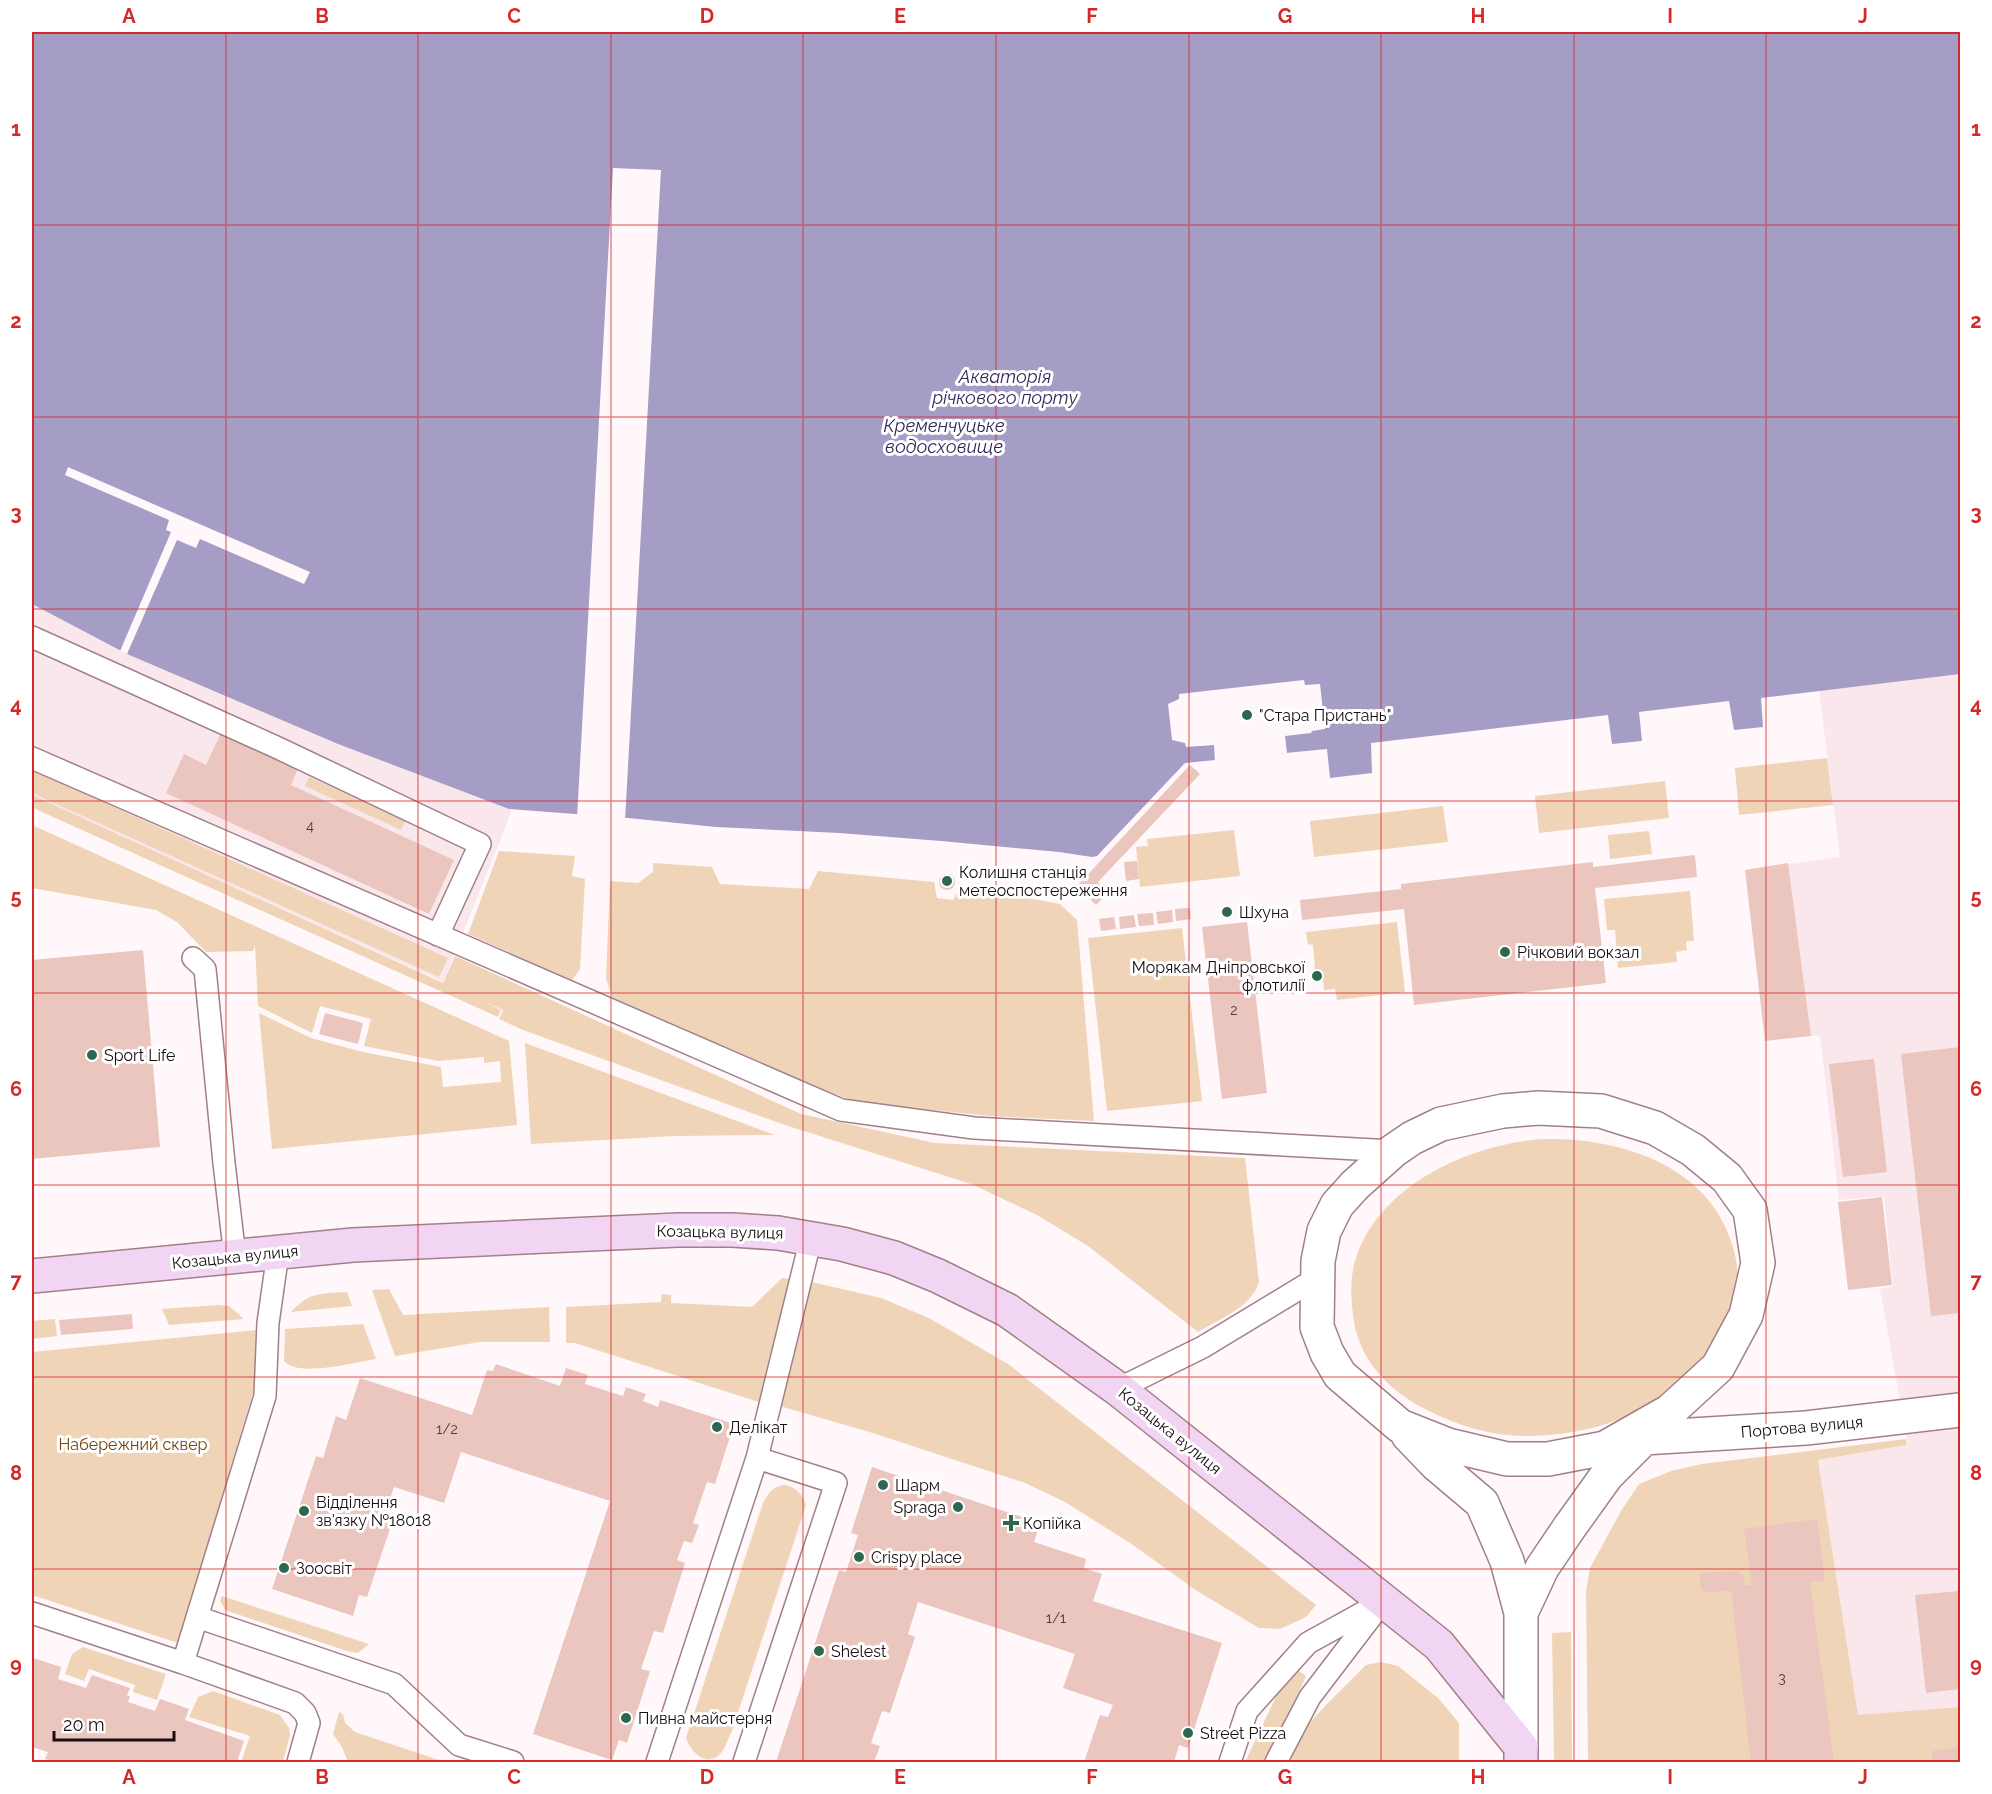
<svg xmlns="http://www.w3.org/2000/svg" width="1992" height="1794" viewBox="0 0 1992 1794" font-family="Raleway,sans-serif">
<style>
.built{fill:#fae7ec}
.green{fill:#f0d4b8}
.water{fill:#a59dc6}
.pier{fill:#fff7f9}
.building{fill:#eac6be}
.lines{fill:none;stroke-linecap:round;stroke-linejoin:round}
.lane-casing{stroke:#a18089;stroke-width:24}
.street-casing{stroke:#a18089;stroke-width:36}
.secondary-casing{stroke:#a18089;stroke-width:36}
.lane{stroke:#fff;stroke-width:21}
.street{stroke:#fff;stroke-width:33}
.secondary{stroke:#f2d5f2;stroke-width:33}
.grid{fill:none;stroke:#d62828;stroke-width:1.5;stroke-opacity:0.55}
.poi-dot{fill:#2e6750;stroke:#fff;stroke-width:2}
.labels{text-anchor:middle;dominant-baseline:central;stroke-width:6;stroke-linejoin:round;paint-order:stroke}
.number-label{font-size:14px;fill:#4c3b3c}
.poi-label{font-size:16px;fill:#180d10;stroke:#fff;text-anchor:start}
.street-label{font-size:16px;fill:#180d10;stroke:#fff}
.park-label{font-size:16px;fill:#71450d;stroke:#fff}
.water-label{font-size:18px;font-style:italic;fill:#342558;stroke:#fff}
.neatline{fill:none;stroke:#d62828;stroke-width:2}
.grid-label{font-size:20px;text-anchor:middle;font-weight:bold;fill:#d62828}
</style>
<rect width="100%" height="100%" fill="#fff7f9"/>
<path class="built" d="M32,604l95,50 211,90 173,66 -7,21 -61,151 -411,-186z
M1960,674v1088l-102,-46 -40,-256 90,-15 -28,-156 13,-3 -9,-90 -45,4 -19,-165 -9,1 -23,-172 52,-7 -21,-167z"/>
<path class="green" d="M1827,758l6,47 -94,10 -4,-47z
M32,770l416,188 -9,19 -407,-184z
M309,777l96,44 -4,9 -96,-44z
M1665,781l4,37 -130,15 -4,-37z
M32,795l411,188 12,-27 346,158 134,29 310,15 14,124c-7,25 -40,37 -61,50l-110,-86 -51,-31 -66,-31 -186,-59 -262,-95 -24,-11 4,-9 -19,-9 17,9 -3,7 -454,-204 -12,-6z
M1443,806l5,36 -134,15 -4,-36z
M32,825l477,216 8,84 -245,24 -13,-136 52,25 52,14 78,15 2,20 58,-5 -1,-21 -16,2v-6l-46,4 -74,-15 7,-27 -51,-13 -8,27 -54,-27 -3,-61 -2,6 -47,1 -29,-30 -21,-12 -124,-22z
M1234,830l6,46 -100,11 -4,-40 12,-1 -1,-7z
M1649,831l3,23 -42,5 -2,-24z
M499,851l76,5 -3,20 13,3 -5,90 -8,11 -104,-46z
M653,863l59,4 8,17 89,5 9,-18 116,11 3,16 16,2 8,-14 99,18 17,16 17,201 -105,-5 -132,-14 -34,-12 -210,-92 -7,-19 4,-98 28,2 15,-11z
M1690,891l4,50h-8l1,9 -11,2 1,10 -59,6 -3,-38h-8l-3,-31z
M1397,922l8,70 -68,8 -2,-11 -11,1 -1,-11 -11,1 -1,-9 4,-1 -2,-25 -5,-1 -2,-12z
M1182,928l20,173 -95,10 -19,-173z
M525,1043l250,92 -100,1 -144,8z
M1542,1139c76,-2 166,25 190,105 6,18 8,40 3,59 -4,12 -9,29 -16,40 -5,9 -15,16 -22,24 -9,8 -17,19 -27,26 -43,29 -92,43 -144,43 -34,0 -68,-10 -99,-26 -35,-17 -66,-47 -73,-88 -3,-21 -5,-43 2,-64 24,-74 115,-114 186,-119z
M782,1278l16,2 -33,124 -190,-61h-9v-36l95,-5 1,-8 9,1v8l81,4z
M803,1280l78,18 48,20 79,46 308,241 -10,12 -26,12 -21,-1 -62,-37 -64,-46 -68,-43 -40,-19 -149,-49 -103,-30z
M389,1289l14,26 146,-8 1,35h-70l-85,14 -23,-66z
M347,1292l5,14 -61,6c19,-21 30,-18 56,-20z
M217,1305l12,1 15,13 -75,6 -7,-16z
M55,1319l2,17 -25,3v-18z
M363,1324l13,35c-21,3 -78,19 -92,2l1,-32z
M256,1330l-2,59 -76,254 -146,-48v-243z
M1906,1439l1,6 -89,15 40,255 102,-8v55h-372l-2,-171 4,-23 31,-57 18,-27 32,-13 31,-7z
M785,1485c11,2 17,9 21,20l-74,226c-4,7 -7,20 -14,25 -15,10 -28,-6 -32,-18l77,-235c6,-11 10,-17 22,-18z
M222,1596l147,48 -11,9 -11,-2 -122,-41 -5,-10z
M1571,1632l1,130h-18l-2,-129z
M83,1647l83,27 -9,26 -24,-8 2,-7 -46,-16 -5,12 -19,-7 7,-20z
M1381,1662l17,4 40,32 21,25v39h-169l15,-34 21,-23 40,-40z
M1291,1665l15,11 -37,86h-24z
M213,1691l67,24 9,13 1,7 -7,27h-42l9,-26 -61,-19 9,-20z
M339,1712l4,2 2,9 10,9 90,30h-97l-6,-15 -9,-13z"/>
<path class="water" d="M32,32h1928v642l-199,24 2,29 -29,3 -5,-29 -90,11 3,29 -30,3 -4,-29 -237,28 1,30 -42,5 -3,-29 -142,14 -88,93 -5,1 -33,-5 -118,-11 -102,-8 -123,-6 -88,-9 -119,-9 -171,-65 -211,-90 -95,-50z"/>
<path class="pier" d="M613,168l48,2 -36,651 -48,-3z
M68,467l242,105 -6,12 -104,-45 -4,9 -19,-8 -50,114 -7,-3 51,-119 -5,-2 3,-10 -104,-45z
M1304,680l1,5 15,-1 5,45 -13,2 -1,2 -26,3 2,17 -72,8 -1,-16 -28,2 -1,-4 -13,-3 -4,-36 11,-5v-5z"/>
<path class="building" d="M221,733l77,35 -7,17 163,75 -25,54 -263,-121 18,-39 22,11z
M1190,765l10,9 -102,108 11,10 -13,13 -9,-9 10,-12 -12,11 -9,-8z
M1695,855l2,22 -102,11 11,95 -192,22 -10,-96 -102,11 -2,-20 101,-11v-5l192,-22v5z
M1137,861l2,18 -13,2 -2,-19z
M1788,863l23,173 -46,5 -20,-171z
M939 882a8 8 0 1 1 16 0a8 8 0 1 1-16 0Z
M1190,908l1,11 -15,2 -1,-12z
M1172,910l1,12 -15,2 -2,-12z
M1153,913l1,12 -15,1 -2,-12z
M1134,915l2,12 -16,2 -1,-12z
M1114,917l2,12 -15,2 -2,-12z
M1247,922l20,171 -45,6 -20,-172z
M143,950l17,197 -128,12v-199z
M325,1013l38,10 -5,21 -39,-10z
M1960,1047v266l-29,3 -30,-262z
M1874,1059l13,113 -44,5 -14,-113z
M1882,1197l10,88 -44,5 -10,-88z
M132,1314l1,15 -72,6 -2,-15z
M496,1364l64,22 6,-18 22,7 -3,9 38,12 3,-9 20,7 -3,7 15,6 2,-7 74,24 -19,60 -8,-2 -14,41 6,2 -7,18 -8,-2 -7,19 8,3 -22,70 -9,-2 -13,38 9,2 -23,72 -8,-3 -7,20 -79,-26 77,-233 -149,-49 -17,51 -50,-16 -11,33 9,3 -25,74 -8,-2 -6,21 -81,-27 44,-133 7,2 13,-42 10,4 14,-42 112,37 15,-45 6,1z
M872,1467l168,56 -6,19 52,17 -2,9 18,6 -9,27 129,42 -34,105 -9,-3 -5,17h-90l16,-47 8,2 5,-12 -50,-17 12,-34 -157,-52 -10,32 7,3 -25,76 -8,-2 -11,32 9,3 -6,16h-98l63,-192 7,2 12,-37 -7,-2z
M1817,1519l8,61 -15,2 24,180h-83l-20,-171 -27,1 -3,-3 -2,-16 39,-2 5,5 2,9h7l-8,-56z
M1958,1591v4h2v94l-34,4 -11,-98z
M33,1658l28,9 -3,12 28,9 6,-13 38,13 -3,8h3l-2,6 27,9 5,-12 29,10 -4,11 59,21 -7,21h-180l-12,-3 3,-7 -16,-5z
M1960,1747v15h-27l-1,-11z"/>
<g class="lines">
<defs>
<path id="lane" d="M32,637l244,110 204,97 -42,91
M32,758l809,352 133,18 419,23
M193,958l12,11 19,194 11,94
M1118,1389l85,-42 114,-69
M757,1458l54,-220
M32,1613l151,50 112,40 10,10 4,10 -11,39
M197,1617l197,67 65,61 54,17
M183,1663l82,-267 3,-73 10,-70
M657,1762l100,-304 79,25 -92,279
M1230,1762l17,-51 61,-68 76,-42
M1276,1762l34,-65 68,-89"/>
<path id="street" d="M1538,1108l63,3 54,17 38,22 34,28 23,32 8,53 -12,52 -28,52 -48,44 -65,37 -57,11h-41l-59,-14 -48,-19 -60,-51 -13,-22 -10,-26 1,-66 6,-30 13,-26 18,-20 38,-34 19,-13 29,-14 62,-13z
M1408,1435l29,30 45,38 25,58 14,52
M1643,1438l163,-10 154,-18
M1521,1747v-134l21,-45 27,-40 38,-53 37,-37"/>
<path id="secondary" d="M32,1276l321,-31 325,-15h54l46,3 64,11 52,14 44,18 69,34 111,79 321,256 82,102v15"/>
</defs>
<use href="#lane" class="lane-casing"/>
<use href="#street" class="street-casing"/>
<use href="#secondary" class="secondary-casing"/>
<use href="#lane" class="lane"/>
<use href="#street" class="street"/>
<use href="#secondary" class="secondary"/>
</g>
<path class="grid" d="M226,32v1730M418,32v1730M611,32v1730M803,32v1730M996,32v1730M1189,32v1730M1381,32v1730M1574,32v1730M1766,32v1730M32,225h1928M32,417h1928M32,609h1928M32,801h1928M32,993h1928M32,1185h1928M32,1377h1928M32,1569h1928"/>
<g class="poi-dot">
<circle cx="1247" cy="715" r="6"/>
<circle cx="947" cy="881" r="6"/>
<circle cx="1227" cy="912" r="6"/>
<circle cx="1505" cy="952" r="6"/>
<circle cx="1317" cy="976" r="6"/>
<circle cx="92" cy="1055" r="6"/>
<circle cx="717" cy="1427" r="6"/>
<circle cx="883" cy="1485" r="6"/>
<circle cx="958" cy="1507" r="6"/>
<circle cx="304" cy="1511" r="6"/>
<path d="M1008 1514h6v6h6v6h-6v6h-6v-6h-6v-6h6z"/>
<circle cx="859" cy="1557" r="6"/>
<circle cx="284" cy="1568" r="6"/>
<circle cx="819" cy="1651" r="6"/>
<circle cx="626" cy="1718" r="6"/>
<circle cx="1188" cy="1733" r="6"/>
</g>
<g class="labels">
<g class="number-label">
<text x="310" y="826">4</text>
<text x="1234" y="1010">2</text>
<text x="447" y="1429">1/2</text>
<text x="1056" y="1618">1/1</text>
<text x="1782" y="1678">3</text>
</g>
<g class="poi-label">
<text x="1259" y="715">"Стара Пристань"</text>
<text x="959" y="872">Колишня станція<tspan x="959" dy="18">метеоспостереження</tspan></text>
<text x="1239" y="912">Шхуна</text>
<text x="1517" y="952">Річковий вокзал</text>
<text x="1305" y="967" text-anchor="end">Морякам Дніпровської<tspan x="1305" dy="18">флотилії</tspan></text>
<text x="104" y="1055">Sport Life</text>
<text x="729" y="1427">Делікат</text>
<text x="895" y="1485">Шарм</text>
<text x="316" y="1502">Відділення<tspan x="316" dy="18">зв'язку №18018</tspan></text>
<text x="946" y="1507" text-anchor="end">Spraga</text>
<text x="1023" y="1523">Копійка</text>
<text x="871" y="1557">Crispy place</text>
<text x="296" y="1568">Зоосвіт</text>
<text x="831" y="1651">Shelest</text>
<text x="638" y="1718">Пивна майстерня</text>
<text x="1200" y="1733">Street Pizza</text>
</g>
<g class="street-label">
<text transform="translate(720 1232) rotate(1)">Козацька вулиця</text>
<text transform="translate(235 1257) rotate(-6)">Козацька вулиця</text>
<text transform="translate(1802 1427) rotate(-5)">Портова вулиця</text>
<text transform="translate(1170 1431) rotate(39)">Козацька вулиця</text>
</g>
<g class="park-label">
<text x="133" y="1444">Набережний сквер</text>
</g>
<g class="water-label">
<text x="1005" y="376">Акваторія<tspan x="1005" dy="21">річкового порту</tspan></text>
<text x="944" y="425">Кременчуцьке<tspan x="944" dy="21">водосховище</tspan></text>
</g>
</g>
<rect width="1992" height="1794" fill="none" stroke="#ffffff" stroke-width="66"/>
<path d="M54 1731v9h120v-9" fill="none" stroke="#180d10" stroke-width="3"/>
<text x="63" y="1731" font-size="18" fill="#180d10" stroke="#ffffff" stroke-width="4.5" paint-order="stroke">20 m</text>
<rect x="33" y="33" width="1926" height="1728" class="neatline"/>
<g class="grid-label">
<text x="129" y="23">A</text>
<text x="322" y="23">B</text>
<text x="514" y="23">C</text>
<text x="707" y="23">D</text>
<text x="900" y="23">E</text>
<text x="1092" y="23">F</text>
<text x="1285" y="23">G</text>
<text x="1478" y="23">H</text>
<text x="1670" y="23">I</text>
<text x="1863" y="23">J</text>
<text x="16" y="136">1</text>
<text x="1976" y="136">1</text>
<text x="16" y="328">2</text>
<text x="1976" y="328">2</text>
<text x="16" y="520">3</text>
<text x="1976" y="520">3</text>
<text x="16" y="712">4</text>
<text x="1976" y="712">4</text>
<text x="16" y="904">5</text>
<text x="1976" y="904">5</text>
<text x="16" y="1096">6</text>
<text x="1976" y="1096">6</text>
<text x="16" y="1288">7</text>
<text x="1976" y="1288">7</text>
<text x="16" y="1480">8</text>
<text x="1976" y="1480">8</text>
<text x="16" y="1672">9</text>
<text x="1976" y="1672">9</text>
<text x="129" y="1784">A</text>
<text x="322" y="1784">B</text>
<text x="514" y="1784">C</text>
<text x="707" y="1784">D</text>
<text x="900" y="1784">E</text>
<text x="1092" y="1784">F</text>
<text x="1285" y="1784">G</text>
<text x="1478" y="1784">H</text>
<text x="1670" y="1784">I</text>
<text x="1863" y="1784">J</text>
</g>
</svg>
